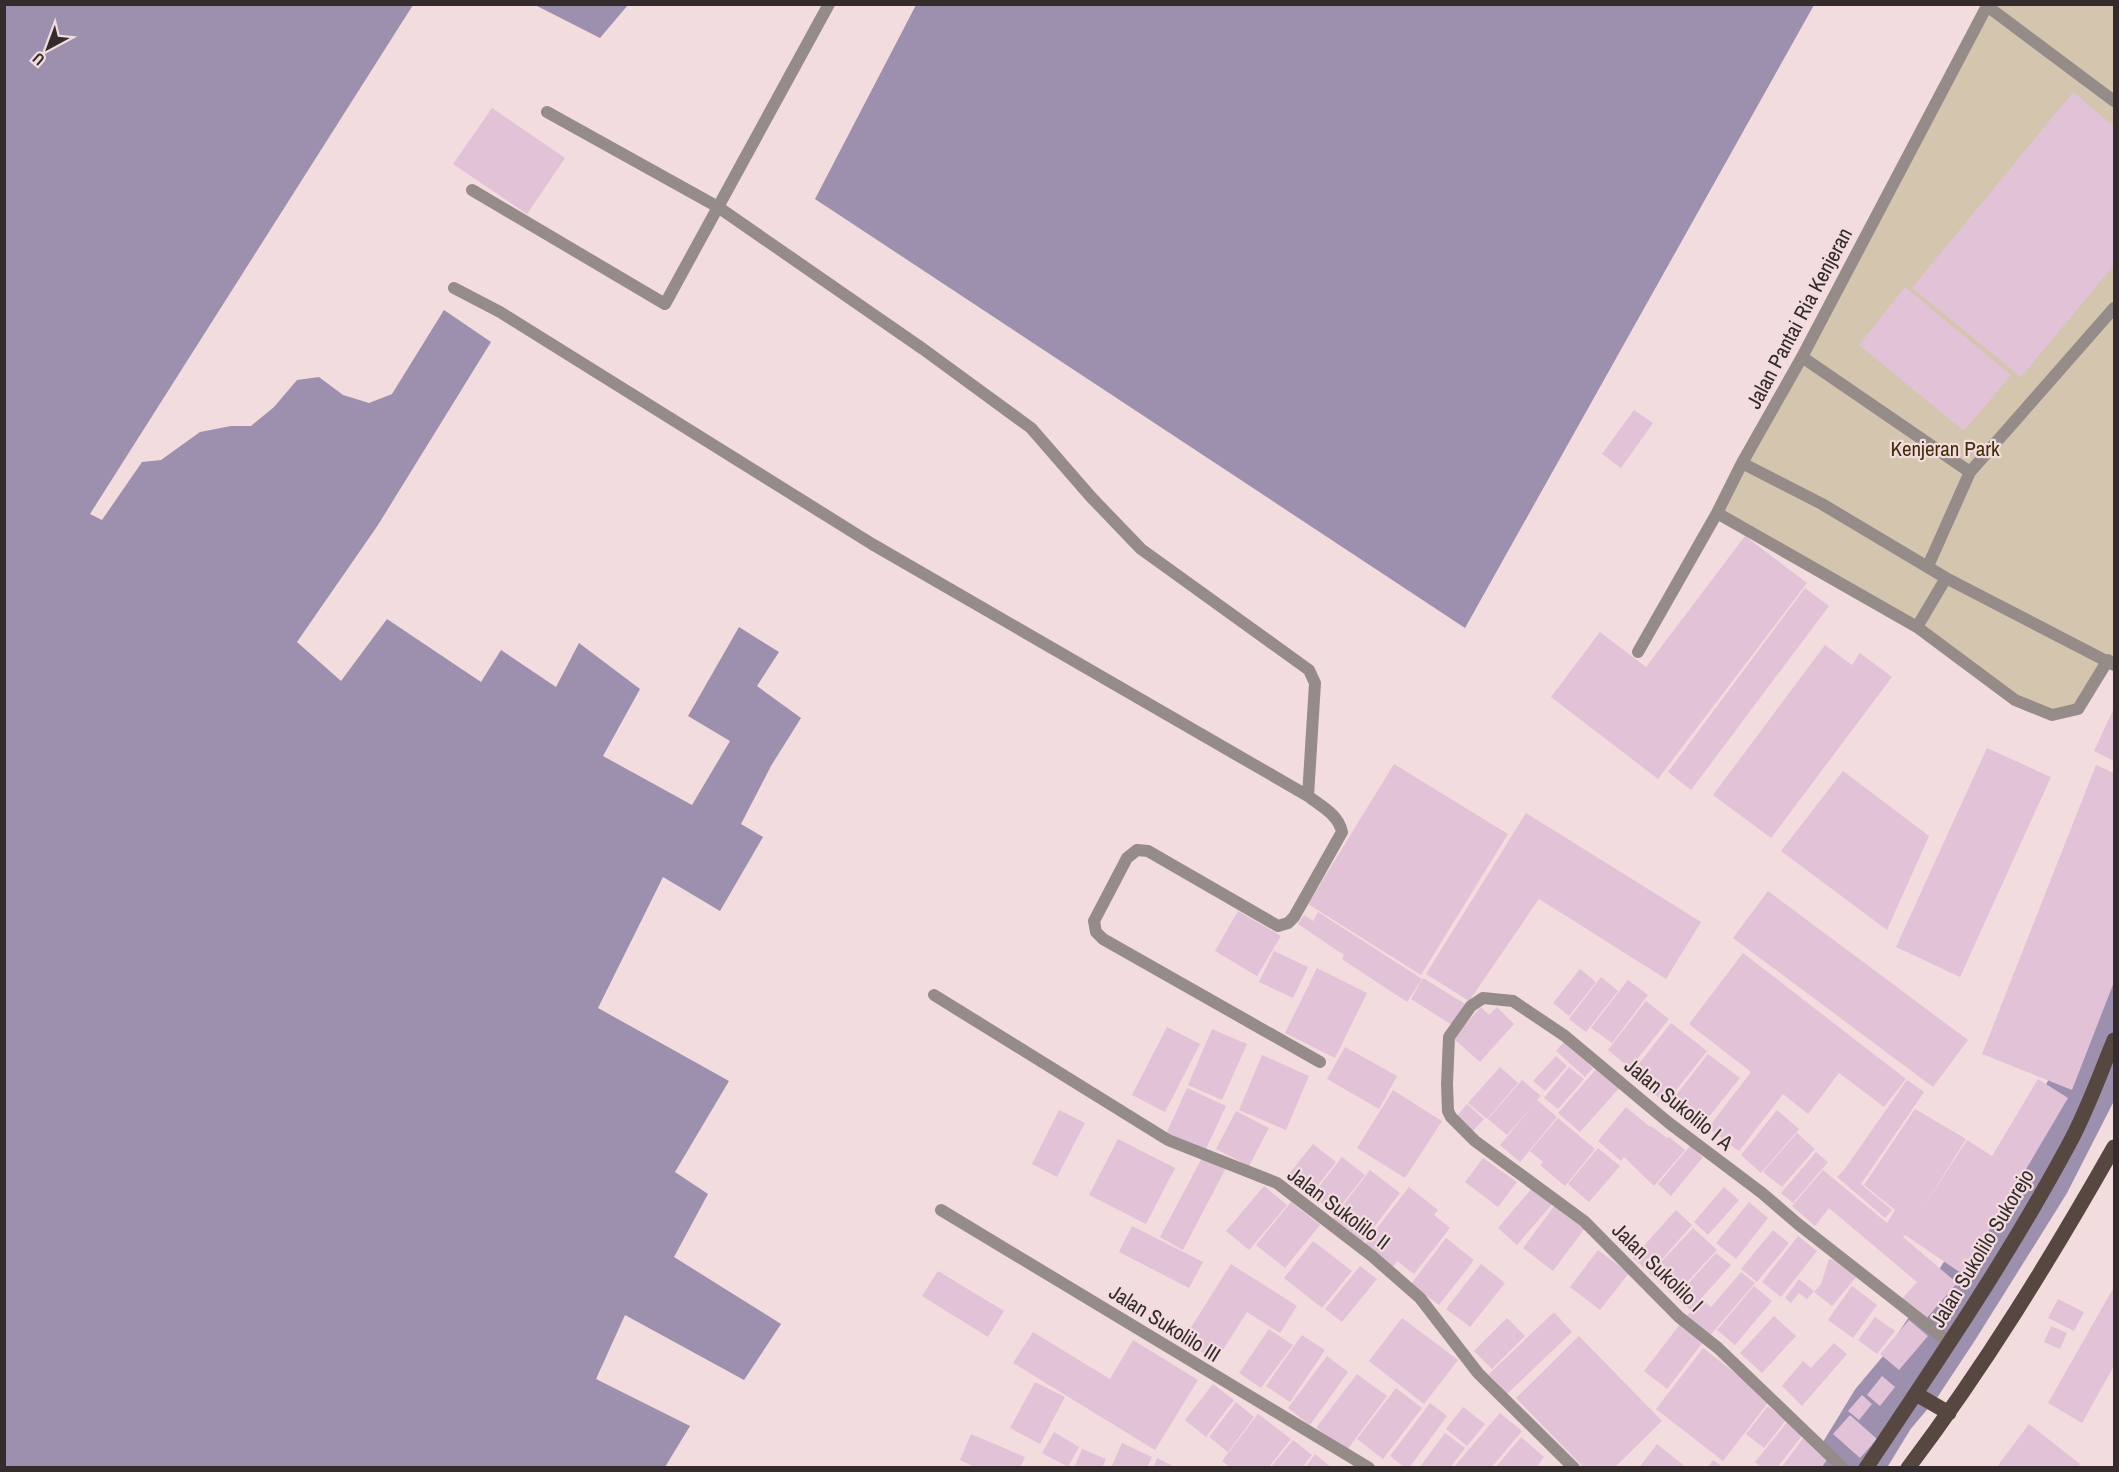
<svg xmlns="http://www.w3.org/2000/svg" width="2119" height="1472" viewBox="0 0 2119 1472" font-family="'Archivo Narrow',sans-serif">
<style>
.green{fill:#d4c5ae}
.water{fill:#9d90ae}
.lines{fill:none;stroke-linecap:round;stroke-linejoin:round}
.river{stroke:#9d90ae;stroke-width:68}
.building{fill:#e2c2d7}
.service{stroke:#958c89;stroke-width:12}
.primary{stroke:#564741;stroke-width:15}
.labels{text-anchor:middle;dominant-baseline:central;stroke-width:4.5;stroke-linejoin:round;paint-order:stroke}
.street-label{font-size:21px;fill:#342c2c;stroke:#f3dcde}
.park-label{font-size:21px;fill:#432d06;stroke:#f3dcde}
</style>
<rect width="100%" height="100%" fill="#f3dcde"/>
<path class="green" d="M1988,5h126v660l-6,-5 -30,49 -26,6 -37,-15 -98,-73 -200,-114z"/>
<path class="water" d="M5,4l408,1 -323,509 12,6 40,-58 19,-2 39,-28 31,-6h20l23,-19 23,-27 22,-3 24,18 26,8 23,-9 52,-84 47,32 -113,183 -81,117 44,39 46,-62 94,63 20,-32 55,37 23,-44 61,46 -37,67 89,49 38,-64 -42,-25 51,-89 40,25 -22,34 44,32 -30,48 -30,58 22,13 -43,74 -57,-34 -65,131 131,73 -54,91 33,22 -34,63 107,67 -37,56 -119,-65 -29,64 94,47 -25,41h-660z
M535,5h93l-28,33z
M916,5v-1l898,1 -349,623 -650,-429z"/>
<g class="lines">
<path class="river" d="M1847,1468l36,-59 27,-32 37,-56 90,-144 49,-96 28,-70"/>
</g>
<path class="building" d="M2073,92l41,34v139l-93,112 -109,-89z
M492,108l73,50 -38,56 -74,-50z
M1905,287l106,88 -47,56 -105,-86z
M1634,410l19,13 -32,45 -19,-14z
M1745,536l62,47 -149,196 -107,-82 49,-65 46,35z
M1805,588l24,18 -138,184 -23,-18z
M1825,645l27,20 8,-12 32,24 -121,161 -58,-43z
M2114,708v53l-20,-10z
M1987,748l64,29 -91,200 -64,-30z
M1394,764l114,70 -87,141 -113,-71z
M2096,765l18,8v209l-42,108 -90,-36z
M1843,771l86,65 -42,94 -106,-79z
M1526,813l175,109 -35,57 -127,-80 -70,102 -43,-27z
M1768,891l200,149 -35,47 -200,-149z
M1238,911l43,25 -24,40 -42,-25z
M1318,912l104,67 -15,23 -65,-43 2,-4 -46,-31 6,-9 9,6z
M1274,951l34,16 -15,31 -34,-16z
M1743,953l163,126 -22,28 -45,-34 -31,41 -25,-20 -44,57 -31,-23 43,-56 -62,-48z
M1317,968l50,25 -32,65 -50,-25z
M1580,969l16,13 -27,34 -16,-13z
M1601,977l17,14 -32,41 -17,-13z
M1423,978l42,26 -13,21 -41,-26z
M1628,980l20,15 -36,48 -21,-15z
M1646,1001l23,18 -39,49 -22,-18z
M1481,1007l8,8 8,-8 17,17 -34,38 -27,-24z
M1671,1023l36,28 -41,52 -36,-28z
M1167,1027l33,17 -35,68 -33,-17z
M1212,1029l35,15 -25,56 -34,-15z
M1564,1042l29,26 -8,9 -29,-26z
M1345,1047l52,29 -18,33 -52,-30z
M1708,1054l32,24 -39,49 -31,-24z
M1262,1055l47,21 -23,54 -47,-20z
M1556,1056l11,10 -22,25 -12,-10z
M1500,1067l18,16 -31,36 -19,-16z
M1569,1067l15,12 -26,30 -14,-11z
M1598,1067l22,20 -40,45 -22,-19z
M2038,1079l30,19 -46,78 2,1 -63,96 -56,-38 -2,2 54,46 -31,36 -24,-20 15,-17 -88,-74 -14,18 -23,-20 31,-36 64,53 8,-13 -31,-25 51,-76 51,30 -43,69 44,-68 25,16z
M1522,1080l19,16 -4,4 20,17 -37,45 -20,-17 33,-39 -26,29 -19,-16z
M1907,1080l17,12 -63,92 31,26 -7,8 -48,-41 7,-7z
M1187,1088l39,18 -22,47 -38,-19z
M1393,1090l49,31 -37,57 -48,-30z
M1467,1104l17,15 -11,12 -16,-15z
M1626,1107l24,20 1,-1 16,12 2,-1 16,13 -31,36 -30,-29 -3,4 -23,-20z
M1059,1110l26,13 -28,54 -25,-13z
M1777,1110l22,19 -38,44 -20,-18z
M1236,1111l33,17 -20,38 -33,-17z
M1558,1118l37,31 -30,37 -25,-21 3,-3 -13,-11z
M1797,1133l18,16 -33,38 -19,-15z
M1118,1139l57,29 -29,56 -57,-29z
M1313,1144l23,18 -27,35 -24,-18z
M1690,1146l13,11 -32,39 -13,-12z
M1598,1148l22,18 -31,36 -21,-18z
M1816,1152l12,10 -35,41 -12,-10z
M1203,1156l23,12 -43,82 -23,-13z
M1342,1157l23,18 -30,38 -23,-17z
M1483,1158l34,24 -19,25 -33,-25z
M1370,1170l30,23 -38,50 -30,-23z
M1264,1186l23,19 -38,45 -23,-19z
M1409,1187l29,23 -4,5 16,13 -36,46 -17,-13 -4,6 -29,-22z
M1533,1187l20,16 -36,42 -19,-17z
M1724,1187l15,13 -31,35 -14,-13z
M1291,1202l29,23 -35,43 -29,-23z
M1749,1202l19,16 -32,41 -20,-16z
M1555,1205l30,23 -32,43 -30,-23z
M1676,1210l16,15 -42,48 -17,-15z
M1132,1226l71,36 -14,26 -70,-36z
M1693,1228l24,22 -43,46 -24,-22z
M1773,1230l16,13 -32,39 -16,-13z
M1798,1236l19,15 -36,46 -19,-15z
M1446,1238l28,22 -35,45 -28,-21z
M1313,1241l39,30 -30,37 -38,-30z
M1598,1250l31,23 -29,37 -30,-23z
M1716,1253l15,12 -40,45 -16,-12z
M1829,1259l11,2 17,15 -25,30 -18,-14 7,-8z
M1231,1264l66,42 -17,27 -33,-21 -31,49 -33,-21z
M1481,1264l24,19 -35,44 -24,-18z
M1360,1266l17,13 -35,43 -17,-13z
M938,1271l66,40 -16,26 -66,-41z
M1741,1272l14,11 -48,56 -23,-20 18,-20 9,8z
M1799,1279l15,12 -7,8 -8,-6 -8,10 -6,-5z
M1754,1286l18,15 -37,44 -18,-15z
M1852,1286l25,19 -24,33 -25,-18z
M2114,1287v79l-32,57 -34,-20z
M2058,1299l26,13 -10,19 -26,-13z
M1554,1312l18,20 -65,62 -18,-20z
M1774,1316l22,20 -34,37 -22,-20z
M1875,1317l20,14 -18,23 -19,-14z
M1402,1318l56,42 -34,44 -55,-43z
M1507,1318l18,18 -33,33 -18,-18z
M1909,1320l19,16 -29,34 -19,-16z
M1681,1323l23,18 -37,48 -23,-18z
M2051,1326l16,7 -7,16 -16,-7z
M1269,1329l24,16 -32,43 -22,-15z
M1033,1332l77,47 23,-39 65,40 -43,70 -142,-87z
M1302,1335l23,15 -35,52 -24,-16z
M1579,1336l83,85 -48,47h-30l-68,-70z
M1834,1343l13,11 -45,52 -20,-20 21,-25 8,7z
M1703,1348l67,52 -47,61 -67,-52z
M1327,1356l21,16 -38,53 -22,-17z
M1357,1374l30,22 -40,54 -31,-22z
M1882,1376l13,11 -15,19 -13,-11z
M1035,1382l30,15 -25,47 -30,-16z
M1213,1384l21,16 -28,37 -21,-17z
M1396,1388l26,20 -39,51 -26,-20z
M1862,1395l10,9 -13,16 -11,-9z
M1236,1402l18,15 -26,35 -19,-15z
M1430,1403l17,13 -38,52h-4l-15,-12z
M1768,1406l18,14 -22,28 -18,-14z
M1463,1407l22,17 -18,22 -21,-17z
M1500,1413l22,18 -31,37h-38z
M1258,1414l33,25 -23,29h-37l-9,-7z
M1850,1415l27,24 -17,19 -27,-24z
M1788,1421l16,12 -27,35h-15l-7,-6z
M2029,1424l51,40 -2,4h-82z
M1054,1432l25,15 -11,20 -26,-14z
M1445,1433l20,15 -15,20h-31z
M971,1434l54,23 -5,11h-43l-17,-8z
M1521,1437l23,20 -8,11h-41z
M1804,1437l26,19 -9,12h-40z
M1293,1440l19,15 -10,13h-32z
M1122,1443l30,14 -5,11h-36z
M1657,1444l30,24h-48z
M1082,1449l24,10 -4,9h-28z
M1315,1454l17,14h-27z
M1157,1458l20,10h-24z
M1713,1460l11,8h-17z"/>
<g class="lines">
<path class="service" d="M1988,4l-186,353 -60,106 80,41 124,74 168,87
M1987,6l127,95
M547,112l171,95 205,142 108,79 60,69 50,52 168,121 6,13 -7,113
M472,190l193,114 164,-300
M454,288l46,24 372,232 436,252c14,11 30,18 34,36l-48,85 -6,6 -10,3 -130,-75 -11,-1 -10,8 -33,63 2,11 7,7 217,123
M1802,357l168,115
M1717,513l200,114 98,73 37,15 26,-6 30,-49
M1928,566l42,-94 144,-164
M1917,627l29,-49
M1638,652l79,-139 25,-50
M934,995l234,145 109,43 95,73 48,42 58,75 96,95
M941,1210l428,258
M1843,1468l-125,-120 -39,-31 -95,-96 -109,-80 -24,-24 -3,-6 -1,-27 2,-47 22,-31 12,-8 30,3 52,35 104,87 93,70 36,31 152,119"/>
<path class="primary" d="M1916,1394l33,19
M1866,1468c71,-106 143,-212 203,-324 18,-33 31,-70 45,-104
M1908,1468c77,-102 143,-210 206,-321"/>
</g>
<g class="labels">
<g class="street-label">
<text transform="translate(1799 318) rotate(-62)">Jalan Pantai Ria Kenjeran</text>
<text transform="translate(1679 1104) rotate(39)">Jalan Sukolilo I A</text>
<text transform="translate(1339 1208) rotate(37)">Jalan Sukolilo II</text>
<text transform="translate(1982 1248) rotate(-59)">Jalan Sukolilo Sukorejo</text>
<text transform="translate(1658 1267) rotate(44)">Jalan Sukolilo I</text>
<text transform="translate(1165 1323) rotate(32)">Jalan Sukolilo III</text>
</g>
<g class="park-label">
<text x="1945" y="448">Kenjeran Park</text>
</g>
</g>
<rect width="2119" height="1472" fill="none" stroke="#342c2c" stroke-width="12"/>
<g transform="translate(48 48) rotate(221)" stroke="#f3dcde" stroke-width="4.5" paint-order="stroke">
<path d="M0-4.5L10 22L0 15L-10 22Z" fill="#342c2c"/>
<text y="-9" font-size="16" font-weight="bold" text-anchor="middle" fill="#342c2c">U</text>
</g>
</svg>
